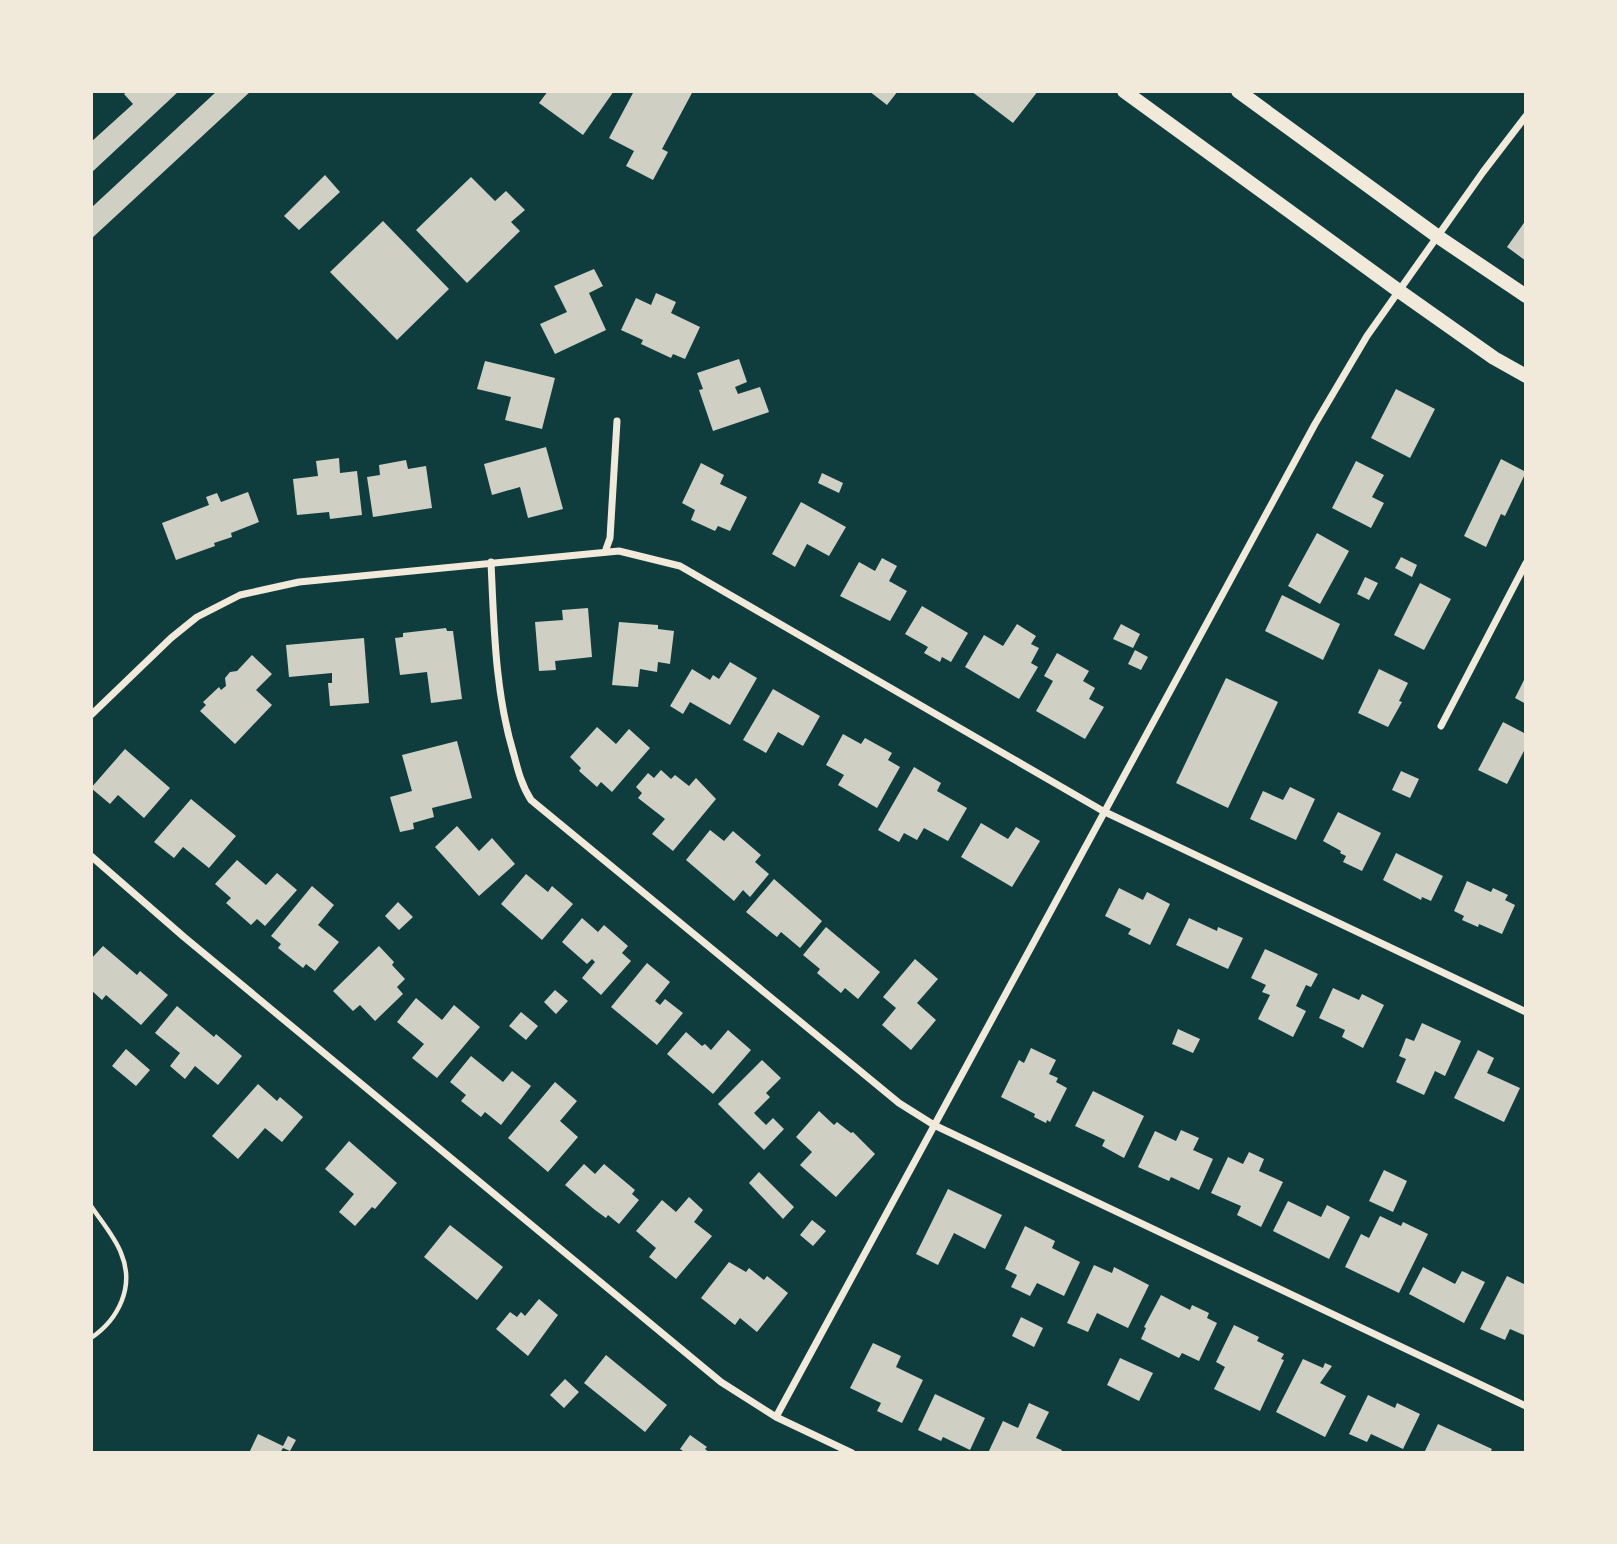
<svg xmlns="http://www.w3.org/2000/svg" width="1617" height="1544" viewBox="0 0 1617 1544" font-family="'Nunito Sans',sans-serif">
<style>
.building{fill:#cfcfc3}
.lines{fill:none;stroke-linecap:round;stroke-linejoin:round}
.path{stroke:#f1e9da;stroke-width:4.5}
.minor{stroke:#f1e9da;stroke-width:7}
.secondary{stroke:#f1e9da;stroke-width:14}
</style>
<rect width="100%" height="100%" fill="#0f3d3e"/>
<path class="building" d="M128,91h51l-88,82v-31l42,-38 -9,-10z
M217,91h34l-160,148v-31z
M548,91h66l-31,44 -44,-32z
M634,91h59l-31,58 6,3 -15,28 -27,-14 8,-15 -25,-13z
M869,91h29l-11,14z
M971,91h67l-25,32z
M325,175l15,17 -41,38 -15,-14z
M471,177l24,24 11,-10 19,19 -14,12 9,9 -53,52 -51,-53z
M1526,220v41l-19,-14z
M383,221l66,68 -52,51 -67,-68z
M594,269l9,17 -14,7 17,37 -51,24 -15,-30 27,-12 -13,-26z
M656,293l20,9 -5,11 29,14 -15,32 -12,-5 -2,4 -30,-14 2,-4 -22,-10 15,-32 15,7z
M739,359l8,23 -12,5 3,7 22,-7 9,25 -56,19 -14,-41 4,-1 -6,-16z
M485,361l70,17 -13,51 -37,-9 6,-23 -34,-8z
M1396,389l39,20 -25,49 -39,-20z
M546,447l17,62 -35,9 -8,-31 -28,8 -8,-31z
M339,458l1,15 17,-2 5,44 -32,4 -1,-7 -32,3 -4,-36 25,-3 -2,-15z
M1501,459l25,13 -21,44 -4,-2 -15,33 -22,-11z
M406,460l2,9 18,-3 6,42 -59,9 -6,-40 13,-2 -1,-10z
M1356,461l28,14 -12,22 12,6 -13,25 -39,-20z
M701,463l23,12 -4,9 27,13 -17,34 -12,-5 -3,5 -24,-11 4,-10 -13,-7z
M822,473l21,10 -4,10 -21,-10z
M248,492l11,30 -28,11 1,4 -18,6 1,3 -39,14 -14,-37 47,-18 -3,-8 11,-4 4,9z
M801,502l45,25 -17,29 -22,-12 -12,23 -23,-13z
M1317,533l32,18 -29,53 -32,-18z
M1401,557l16,8 -5,12 -17,-9z
M882,558l15,8 -8,15 18,10 -17,30 -50,-25 19,-34 16,9z
M1365,577l13,6 -9,17 -12,-6z
M1420,583l31,16 -27,51 -30,-15z
M1282,595l58,29 -17,36 -58,-29z
M922,606l46,27 -17,29 -9,-5 -2,5 -16,-9 4,-6 -23,-13z
M588,608l4,49 -37,4 1,9 -17,1 -4,-49 28,-2 -1,-10z
M619,622l39,3v4l16,2 -4,33 -12,-2 -1,10 -17,-3 -2,18 -26,-2z
M1017,624l19,12 -5,8 8,4 -8,15 7,4 -19,32 -54,-32 19,-32 19,11z
M1121,624l19,10 -7,14 -20,-9z
M446,628l1,3h6l9,68 -31,4 -4,-31 -27,3 -5,-37 8,-1v-4z
M364,638l5,65 -39,3 -2,-23h4v-10l-43,4 -3,-32z
M1135,650l13,7 -7,13 -13,-6z
M1057,653l32,18 -6,10 12,7 -6,11 15,8 -19,32 -49,-28 17,-30 -9,-5z
M252,655l20,19 -16,16 16,15 -37,39 -35,-33 6,-6 -3,-3 16,-15 2,3 5,-4 -1,-8 5,-6 7,-1z
M730,662l27,16 -27,47 -40,-23 -7,12 -13,-8 22,-37 18,11 3,-5 6,4z
M1379,669l29,14 -9,18 3,1 -14,25 -30,-14z
M1526,676v28l-11,-6z
M1226,678l52,24 -50,106 -52,-25z
M773,689l47,27 -17,30 -25,-14 -12,21 -23,-13z
M1503,722l23,12v13l-19,37 -29,-14z
M597,727l19,17 13,-15 21,19 -38,44 -11,-10 -4,5 -18,-16 2,-3 -11,-11z
M843,734l18,10 4,-6 27,15 -4,7 12,7 -23,41 -39,-23 6,-10 -18,-10z
M457,741l15,57 -40,10 2,9 -21,6 1,6 -14,3 -10,-35 22,-6 -10,-36z
M125,749l45,39 -26,30 -26,-23 -8,9 -19,-16z
M914,767l27,16 -4,8 30,17 -19,33 -24,-13 -7,12 -13,-7 -5,9 -21,-12z
M661,770l10,9 4,-4 14,11 7,-8 20,21 -43,52 -21,-17 13,-15 -27,-21 4,-5 -6,-6 12,-14 6,5z
M1401,771l18,8 -9,19 -18,-8z
M1290,787l25,12 -19,41 -46,-21 13,-28 20,9z
M191,799l45,37 -27,32 -26,-21 -9,11 -20,-16z
M1338,812l43,21 -19,38 -19,-9 3,-6 -6,-3 1,-2 -18,-10z
M981,823l27,16 8,-12 24,14 -28,46 -51,-30z
M457,826l22,25 13,-13 23,26 -36,32 -44,-49z
M710,830l14,11 9,-10 28,24 -6,7 14,12 -19,23 -7,-7 -9,11 -48,-41z
M1396,853l47,23 -12,25 -9,-4 -1,3 -38,-20z
M237,860l29,25 11,-12 20,17 -32,36 -8,-7 -6,6 -25,-22 5,-5 -16,-14z
M526,874l22,18 4,-6 21,18 -31,36 -41,-36z
M774,879l48,42 -22,27 -19,-16 -4,5 -31,-25z
M1467,881l24,11 2,-4 15,7 -3,5 10,5 -13,29 -23,-10 -1,3 -16,-7 2,-4 -10,-5z
M312,886l22,19 -16,20 21,17 -24,29 -9,-7 -3,4 -25,-20 3,-4 -10,-8z
M1119,888l24,12 4,-8 23,12 -20,41 -22,-11 3,-5 -26,-13z
M398,902l15,15 -14,13 -14,-14z
M582,918l16,14 6,-7 24,21 -6,7 9,8 -30,34 -19,-17 13,-16 -3,-3 -5,5 -25,-22z
M1189,918l28,13 1,-4 25,11 -15,31 -52,-24z
M826,927l54,45 -22,27 -13,-11 -4,5 -24,-20 3,-4 -17,-14z
M103,946l34,29 3,-4 28,24 -27,30 -35,-30 -4,5 -11,-10v-31z
M379,946l15,16 -2,3 13,14 -8,8 6,7 -28,27 -15,-16 -7,6 -20,-20z
M1265,949l53,25 -7,13 -5,-2 -10,21 10,5 -13,26 -35,-18 12,-24 -8,-3 4,-7 -15,-7z
M915,959l23,20 -21,24 19,17 -25,30 -29,-25 14,-17 -13,-11z
M647,963l23,19 -15,19 5,4 5,-6 18,14 -26,32 -46,-38z
M1333,988l26,12 3,-6 22,11 -21,43 -21,-11 3,-7 -26,-12z
M555,990l13,11 -12,13 -12,-12z
M416,998l26,22 12,-15 26,22 -43,51 -25,-20 12,-14 -27,-22z
M177,1006l37,31 2,-3 26,22 -24,29 -23,-19 -10,13 -15,-13 10,-13 -25,-20z
M521,1012l17,14 -12,14 -17,-14z
M1422,1023l39,18 -16,35 -10,-5 -11,24 -28,-13 10,-23 -7,-3 7,-18 8,3z
M1178,1029l22,10 -7,14 -21,-9z
M728,1030l23,20 -38,44 -46,-40 19,-22 16,14 3,-2 6,6z
M1031,1048l25,12 -7,14 9,4 -2,4 11,6 -17,34 -3,-2 -1,3 -12,-6 1,-3 -34,-17 18,-37 5,3z
M126,1049l24,21 -14,16 -24,-20z
M1478,1050l16,8 -7,15 33,15 -16,34 -50,-24z
M471,1056l32,26 9,-11 19,15 -30,39 -16,-13 -4,5 -20,-16 5,-6 -16,-13z
M762,1060l19,18 -15,15 4,4 -16,16 12,12 7,-7 11,11 -20,21 -46,-46z
M555,1082l22,19 -17,20 18,16 -30,35 -40,-34z
M258,1084l19,17 3,-4 23,20 -21,25 -17,-14 -27,31 -26,-23z
M1093,1091l51,25 -20,42 -22,-12 3,-6 -30,-14z
M819,1111l15,14 3,-3 14,11 2,-1 22,22 -39,43 -36,-32 12,-13 -16,-15z
M1181,1130l18,8 -6,12 20,9 -14,31 -28,-13 -2,4 -31,-14 17,-36 21,10z
M349,1141l48,42 -22,26 -3,-2 -17,19 -16,-14 15,-18 -29,-25z
M1249,1152l15,7 -5,12 24,11 -22,45 -24,-12 4,-9 -30,-13 17,-36 15,7z
M584,1164l11,10 9,-10 31,26 -3,4 7,6 -20,24 -11,-9 -2,3 -11,-8 -30,-25z
M1384,1170l23,11 -14,31 -24,-11z
M759,1172l35,35 -11,12 -34,-36z
M948,1189l54,26 -17,34 -31,-16 -16,32 -22,-11z
M689,1197l14,13 -9,12 18,14 -36,43 -27,-22 7,-9 -20,-17 26,-31 14,12z
M1288,1201l33,16 6,-12 23,12 -21,42 -56,-28z
M1380,1216l21,10 2,-4 25,12 -29,59 -54,-26 16,-33 8,4z
M812,1220l14,11 -13,15 -13,-11z
M450,1225l53,42 -26,33 -53,-43z
M1025,1226l30,15 -3,7 28,14 -16,34 -27,-13 -7,13 -19,-9 6,-12 -12,-6z
M729,1262l17,10 3,-4 15,12 3,-4 21,17 -31,39 -17,-14 -5,7 -34,-27z
M1094,1265l18,8 2,-6 35,18 -21,43 -31,-15 -9,19 -21,-9z
M1423,1267l32,17 7,-13 23,11 -21,41 -55,-29z
M1507,1276l19,9v51l-16,-7 -5,11 -25,-11z
M1161,1295l29,15 2,-5 17,8 -2,5 10,5 -18,38 -17,-8 -3,5 -38,-19 5,-11 -2,-1z
M539,1299l19,16 -30,41 -32,-27 14,-17 7,5 4,-5 4,4z
M1021,1317l22,11 -9,19 -22,-11z
M1234,1325l25,12 -2,4 27,13 -3,5 3,1 -24,51 -46,-22 11,-22 -9,-5z
M873,1343l28,13 -5,11 27,13 -21,43 -25,-12 4,-8 -31,-15z
M606,1355l61,50 -22,27 -61,-49z
M1120,1358l33,15 -14,28 -32,-16z
M1303,1359l20,9 2,-5 7,3 -12,17 26,13 -21,41 -49,-25z
M565,1379l14,13 -15,16 -14,-13z
M935,1394l50,24 -15,32 -27,-13 -2,4 -23,-11z
M1368,1395l27,13 2,-5 23,11 -17,35 -32,-15 -4,8 -18,-8z
M1029,1403l20,9 -13,26 26,12 -2,3h-72l15,-32 15,7z
M1438,1424l54,25 -2,4h-66z
M258,1434l25,12 5,-10 8,4 -6,11 -7,-3 -3,5h-31z
M690,1435l17,12 -2,2 5,4h-24l-6,-4z"/>
<g class="lines">
<path class="path" d="M91,1206c10,15 24,31 30,47 14,33 -2,66 -30,85"/>
<path class="minor" d="M605,552l5,-14 7,-117
M491,562c3,65 4,131 23,193 4,16 8,31 17,45l368,303 35,22 592,281
M91,715l80,-77 26,-21 43,-22 59,-13 320,-31 61,15 423,245 423,201
M1441,726l85,-163
M91,856l93,81 537,445 55,35 76,36
M776,1417l539,-993 52,-88 116,-164 43,-56"/>
<path class="secondary" d="M1124,91l275,200 95,67 32,18
M1238,91l199,145 89,60"/>
</g>
<rect width="1617" height="1544" fill="none" stroke="#f1e9da" stroke-width="186"/>
</svg>
